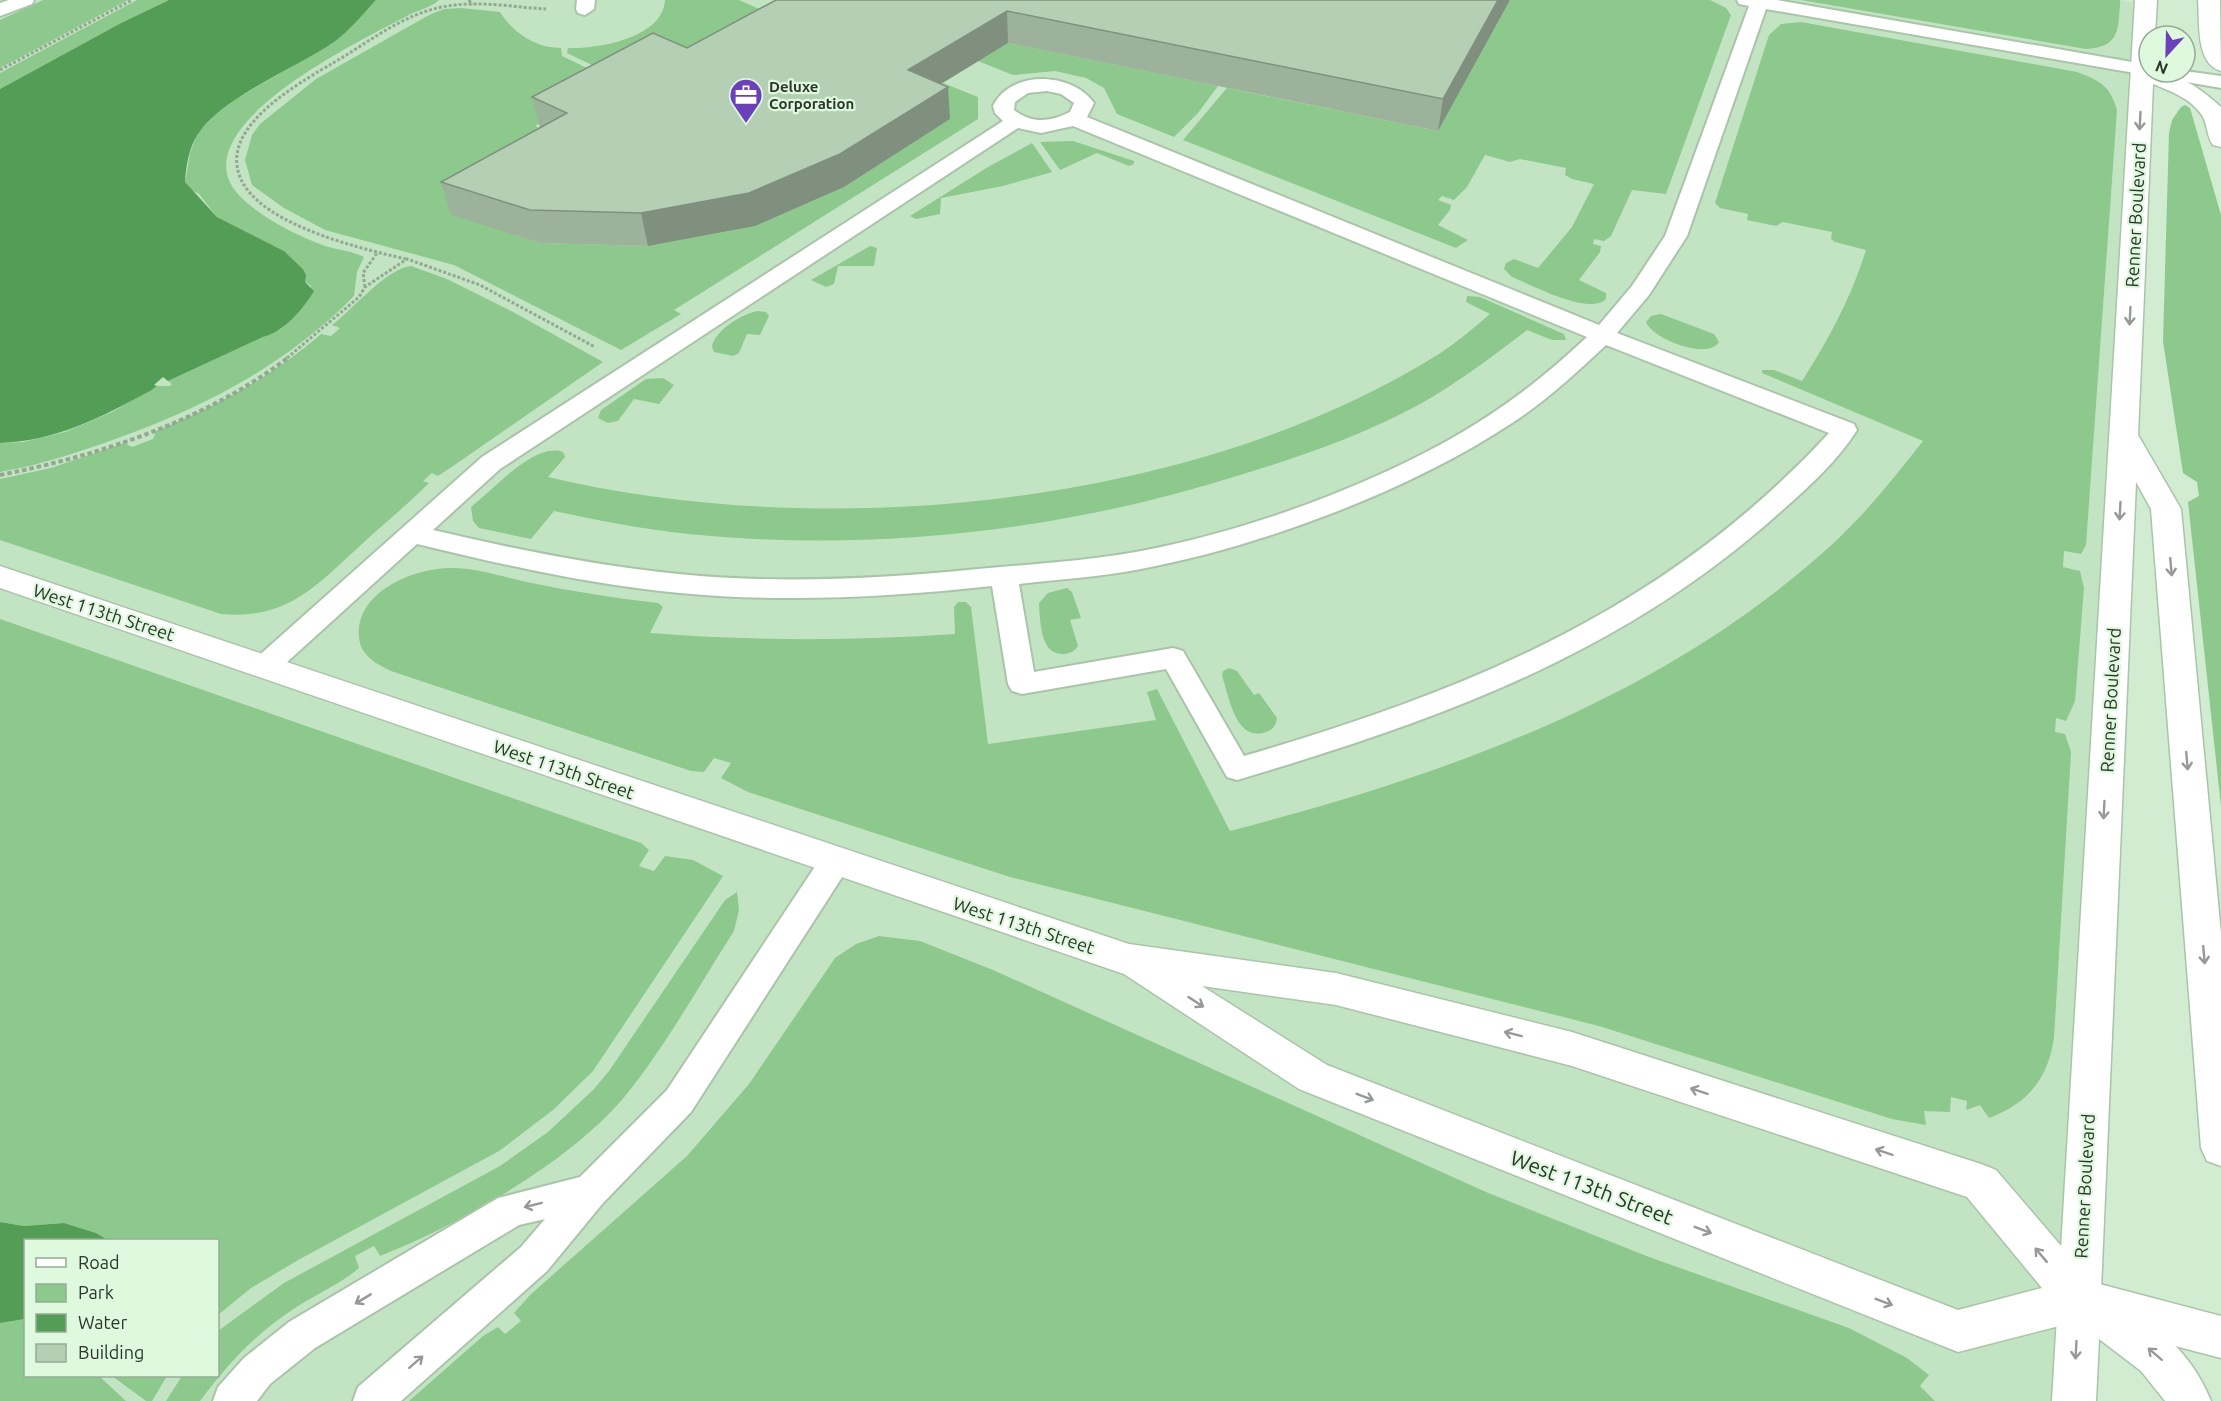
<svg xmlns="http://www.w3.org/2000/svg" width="2221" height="1401" viewBox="0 0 2221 1401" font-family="Ubuntu,sans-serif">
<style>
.built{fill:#c3e4c3;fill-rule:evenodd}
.green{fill:#8dc88d}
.water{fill:#549d57}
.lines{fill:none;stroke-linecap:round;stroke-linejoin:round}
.service-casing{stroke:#aac4aa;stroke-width:4}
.minor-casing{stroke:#aac4aa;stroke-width:3}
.secondary-casing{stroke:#aac4aa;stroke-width:3}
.path-far1{stroke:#93a793;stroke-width:3;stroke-dasharray:3 2;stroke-linecap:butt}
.path{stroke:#93a793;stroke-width:4;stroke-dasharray:4.5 3;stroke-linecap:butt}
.service{fill:#fff;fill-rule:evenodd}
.minor{fill:#fff;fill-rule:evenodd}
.secondary{fill:#fff;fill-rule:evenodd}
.wall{fill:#9cb29b}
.shaded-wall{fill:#7f917e}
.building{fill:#b5cfb4;stroke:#7f917e;stroke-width:1.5}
.oneway{stroke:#969a96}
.labels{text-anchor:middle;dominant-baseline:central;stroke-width:4.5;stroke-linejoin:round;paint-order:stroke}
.far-poi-label{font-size:15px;font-weight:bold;fill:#2c362c;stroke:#def9de;text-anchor:start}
.street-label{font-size:18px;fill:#2c362c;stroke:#def9de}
.near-street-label{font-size:21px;fill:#2c362c;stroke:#def9de}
</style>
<rect width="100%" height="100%" fill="#d1ecd1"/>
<path class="built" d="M0,0h2121l25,4 -72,1397h-2074zM26,1240h192v136h-192z"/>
<path class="green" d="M43,0h85l-128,68v-48z
M137,0h32l-48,23 -121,66v-16z
M376,0h63c-8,8 -22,10 -32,16 -45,24 -242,117 -162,185 21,19 53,35 80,45 13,4 27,5 39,11l-7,15 -3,24c-67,68 -147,110 -236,142 -39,14 -77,27 -118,34v-29l23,-1 42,-10 47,-20 45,-26h13l2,-2 -4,-3 95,-44 18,-8 29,-32 1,-11 -6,-4 -2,-13 -19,-18 -67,-34 -18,-23 -10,-5 -4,-7 5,-29 8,-21 16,-16 22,-17 87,-51 22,-16z
M665,0h74l71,31 -216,35 -27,-13 1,-5c30,1 95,-10 97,-48z
M1510,0h200l16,8 5,7 -65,179 -34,-4 -21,46 -7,5 -10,-2 -1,5 8,2 -1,6 -21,28 27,13v6c-17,17 -74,-14 -94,-22l-8,-8 2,-6 8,-4 24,9 34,-41 22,-43 -22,-5 -7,-4 1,-7 -46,-9 -10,3 -25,-7 -18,32 -13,13 -12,-4 -4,4 13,5 -1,5 -12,15 30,15 -12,8 -273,-108 44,-52 211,43z
M1801,0h319v5c-2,28 -2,42 -34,44z
M461,8l39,4c13,21 36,36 61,36l1,8 27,13 -33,45 -21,12 40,19 -123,69 88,29 108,3 107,-20 89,-39 106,-68 -38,-17 31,-19 35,14v22l-304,191 7,4 -60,36 -167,-85 -129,-35 -41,-22 -32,-23 -7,-25 7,-25 8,-11 56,-45 113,-64 15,-6z
M1801,22l276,50c24,9 33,14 40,38l-31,435 -5,9 -17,-3 -1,16 17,4 4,17 -9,113 -9,20 -10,-3 -1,14 10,2 6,18 -17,286c-6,41 -27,66 -65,80l-9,-13 -14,5 1,-9 -16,-4 -1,15 -26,-1 2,14 -34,-6 -293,-93 -589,-149 -262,-85 -27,-14 10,-15 -17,-5 -10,14 -13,-1 -300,-100c-15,-7 -31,-16 -32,-34 -4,-47 59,-71 97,-69 23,1 48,9 71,14 43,9 87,16 131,21l5,4 -13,26c102,8 203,8 305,1l-1,-27 4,-5h8l5,5 17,137 168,-24 -9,-28 10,-3 73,142c215,-56 429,-131 597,-282 36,-32 66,-70 96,-108l-161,-68v-3h12l28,11c27,-42 49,-83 64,-131l-31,-8 -4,-3 1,-7 -49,-10 -7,4 -29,-6 1,-6 -28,-6 -5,-5 54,-168 12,-11z
M1008,43l210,43 -20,27 -24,24 -57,-23 -13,-26 -18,-10 -31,-7 -42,4 -35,-14z
M2185,105l5,3 31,107v591l-33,-304 11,-6 -2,-14 -14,-9 -20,-132 6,-208 3,-13 9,-13z
M1073,141l61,20v3l-5,2 -32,-13 -37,17 -20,-28z
M1032,143l20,29 -49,14 -62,12 -1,16 -24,5 -6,-3 78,-49z
M870,246l7,2 -3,18h-36l-4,18 -8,3 -15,-7z
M411,266l36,13 66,33 90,50 -147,102 -18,12 -6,-3 -9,8 6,2c-21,21 -44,40 -65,59 -46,42 -75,78 -143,72l-221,-74v-61l51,-11 73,-25 8,4 21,-8 3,-8c61,-25 115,-54 165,-97l10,2 9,-8 -8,-3c20,-15 55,-57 79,-59z
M1467,296l13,1 84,37 2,6h-14l-25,-10c-34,26 -68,52 -105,73 -58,32 -122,54 -185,73 -169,53 -350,75 -526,60 -53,-4 -106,-14 -157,-25l-23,28 -52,-11 -6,-7 -2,-14 7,-6c20,-16 58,-59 85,-49l2,5 -17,20c278,66 646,30 891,-123 18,-12 35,-26 51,-40l-24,-12z
M758,311l8,1 3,4 -9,19 -13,-1 -8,19 -6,3 -19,-4 -2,-5c2,-16 31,-34 46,-36z
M1661,314l53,20 5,8c-11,19 -68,-4 -73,-20l5,-6z
M663,378l11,7 -15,19 -25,-5 -16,22 -10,2 -10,-5 3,-8 45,-31z
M1067,588l5,4 9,26 -11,2 8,26c-4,6 -9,8 -16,8 -22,0 -22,-34 -23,-51l9,-10z
M0,619l641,224 8,7 -10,16 15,5 11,-15 28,4 30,16 -130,195 -40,39 -54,41 -199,108 -49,29 -33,27v-75h-110l-12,-7 -32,-10 -40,3 -24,-4z
M1229,668l8,3 17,24 5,-2 18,25c-1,7 -4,12 -11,14 -31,11 -37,-37 -44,-56l1,-5z
M737,892l2,18 -5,21c-34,53 -69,116 -108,164 -53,65 -168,131 -246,161l-6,-10 -19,10 4,12c-20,17 -45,27 -67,42 -39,26 -64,54 -92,91h-34l16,-25h36v-45l66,-48 216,-117 48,-34 45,-42 16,-19 116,-171z
M879,936l41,5 73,29 493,222 163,65 200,71 58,30 22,17 -9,11 15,15h-1526l74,-65 15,-9 7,7 16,-13 -7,-8 16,-18 157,-139 62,-72 86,-126 21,-14z
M25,1319l1,57h73l27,25h-126v-78z
M112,1376h55l-15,25h-6z"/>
<path class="water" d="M169,0h207c-13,14 -27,31 -42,42 -37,25 -114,57 -136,92 -9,13 -12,32 -13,48l32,35 67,34 19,18 3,6 -1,7 9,9c-11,18 -30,41 -51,46l-95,44 -5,-4 -9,8 3,1 -7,5c-48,26 -94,50 -150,52v-354l121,-66z
M0,1222l24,4 40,-3 32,10 12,7h-82l-1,79 -25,4z"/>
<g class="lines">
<defs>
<path id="service" d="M9,0h25l-2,4 -32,12v-13z
M577,0h18l-1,9 -9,6 -7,-2 -2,-4z
M1737,0h40l372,65v7l36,-1 36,5v12l-455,-79 -79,227 -38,59 -32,38 237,91 3,6c-23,37 -62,69 -95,98 -154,132 -333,195 -525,252l-10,-3 -61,-108 -144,25 -10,-3 -4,-7 -16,-98c-103,11 -208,17 -312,7 -89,-8 -176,-28 -263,-49l-142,129 -10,3 -10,-3 -4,-7 4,-7 227,-202 521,-336 -8,-8 -2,-7c18,-37 79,-34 101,-3l-7,14 512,208 33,-39 33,-50 84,-230 -10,-2zM1047,91l14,3 13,9 -4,9c-20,10 -38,12 -56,-2l1,-8 13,-9zM1073,126l514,211c-29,27 -57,51 -90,73 -94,65 -243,120 -356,141 -53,10 -109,13 -163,18 -99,10 -200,15 -299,5 -83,-8 -165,-25 -246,-44l67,-61 518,-341 23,5zM1606,345l223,88c-163,177 -359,257 -585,323l-61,-105 -10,-3 -139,24 -15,-88c40,-5 82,-7 122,-15 121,-23 268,-78 371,-146 34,-22 64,-50 94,-78z
M835,850l11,3 4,9 -4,9 -155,241 -88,91 -56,68 -146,130h-48l5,-14 163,-140 24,-28 -26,6 -204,123 -45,36 -13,17h-44l5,-14 26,-29 45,-36 209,-124 82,-21 87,-87 157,-237z"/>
<path id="minor" d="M0,566l1129,378 207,29 236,59 409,132 15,6 96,112 129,34v42l-142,-37 -121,31 -659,-263 -175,-115 -1124,-386zM1202,986l134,19 236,61 395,131 75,91 -84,22 -631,-245z"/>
<path id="secondary" d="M2135,0h22l-2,36h-6v36c29,0 51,16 72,35v40l-8,-2c-7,-9 -5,-22 -12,-31 -11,-16 -31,-23 -48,-30l-15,351 43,74 40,425v232l-14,-5 -6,-13 -50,-639 -15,-27 -35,808c49,33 87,54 110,111h-46l-24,-30 -42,-32 -3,62h-44z
M2198,0h22l1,71c-26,-7 -21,-49 -23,-71z"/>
</defs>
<use href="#service" class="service-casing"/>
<use href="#minor" class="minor-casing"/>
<use href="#secondary" class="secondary-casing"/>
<path class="path-far1" d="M469,0l3,5
M0,70l132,-70
M406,259c-47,-11 -189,-42 -167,-113 11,-35 65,-66 94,-83 35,-20 68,-48 109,-56 34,-7 70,0 104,2
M365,287l-2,-14 14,-20
M287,358l72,-61 6,-10 42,-28 73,26 115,62"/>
<path class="path" d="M0,475c102,-20 206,-55 289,-118"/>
<use href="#service" class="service"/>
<use href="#minor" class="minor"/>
<use href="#secondary" class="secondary"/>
</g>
<path class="wall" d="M776,0h734l-72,131 -430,-88 -67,41 9,35 -106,68 -89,39 -107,20 -108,-3 -89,-28 -10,-33 99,-54 -8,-31 155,-49z"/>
<path class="shaded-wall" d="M1498,0h12l-72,131 5,-32z
M1007,11l1,32 -97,59 -3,-32z
M948,87l2,32 -106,68 -89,39 -107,20 -7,-33z"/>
<path class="building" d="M776,0h722l-55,99 -436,-88 -99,59 40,17 -108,67 -91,39 -108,20 -111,-3 -89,-28 126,-69 -35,-16 121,-64 34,15z"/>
<defs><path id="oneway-shaft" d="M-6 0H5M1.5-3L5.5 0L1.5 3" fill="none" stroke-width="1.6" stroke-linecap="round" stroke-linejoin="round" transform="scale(1.5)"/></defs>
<g class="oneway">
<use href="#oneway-shaft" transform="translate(2140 121) rotate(93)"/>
<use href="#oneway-shaft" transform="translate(2130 316) rotate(93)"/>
<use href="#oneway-shaft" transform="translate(2120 511) rotate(93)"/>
<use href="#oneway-shaft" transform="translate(2171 567) rotate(85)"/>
<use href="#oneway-shaft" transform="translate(2187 761) rotate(85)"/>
<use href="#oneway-shaft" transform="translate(2104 810) rotate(93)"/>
<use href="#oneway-shaft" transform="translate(2204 955) rotate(85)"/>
<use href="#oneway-shaft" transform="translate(1196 1002) rotate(33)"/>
<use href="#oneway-shaft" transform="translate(1513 1034) rotate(-166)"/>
<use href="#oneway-shaft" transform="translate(1699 1091) rotate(-162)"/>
<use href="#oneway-shaft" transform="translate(1365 1097) rotate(21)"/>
<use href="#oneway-shaft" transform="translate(1884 1152) rotate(-162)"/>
<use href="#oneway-shaft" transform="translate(533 1205) rotate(166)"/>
<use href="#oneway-shaft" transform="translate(1703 1230) rotate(21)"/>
<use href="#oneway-shaft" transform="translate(2041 1255) rotate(-130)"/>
<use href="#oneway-shaft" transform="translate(363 1299) rotate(149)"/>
<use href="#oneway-shaft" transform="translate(1884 1302) rotate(21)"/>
<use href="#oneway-shaft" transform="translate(2076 1350) rotate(93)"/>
<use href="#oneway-shaft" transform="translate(2155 1354) rotate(-139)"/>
<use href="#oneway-shaft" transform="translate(416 1362) rotate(-41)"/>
</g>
<defs>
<symbol id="office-pin" viewBox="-11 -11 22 30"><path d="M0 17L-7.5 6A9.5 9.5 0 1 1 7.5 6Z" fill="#6b41ba" stroke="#def9de"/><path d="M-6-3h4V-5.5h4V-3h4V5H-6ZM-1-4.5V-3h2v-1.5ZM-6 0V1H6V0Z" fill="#fff"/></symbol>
</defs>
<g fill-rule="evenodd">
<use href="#office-pin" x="727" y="76" width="38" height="52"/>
</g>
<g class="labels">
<g class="far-poi-label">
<text x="769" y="86">Deluxe<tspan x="769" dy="17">Corporation</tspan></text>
</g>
<g class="street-label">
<text transform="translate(2135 215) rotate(-87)">Renner Boulevard</text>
<text transform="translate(104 612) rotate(18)">West 113th Street</text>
<text transform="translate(2110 700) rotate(-87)">Renner Boulevard</text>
<text transform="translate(564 769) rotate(19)">West 113th Street</text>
<text transform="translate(1024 925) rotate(18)">West 113th Street</text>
<text transform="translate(2084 1186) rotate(-87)">Renner Boulevard</text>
</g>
<g class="near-street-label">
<text transform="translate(1592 1187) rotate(21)">West 113th Street</text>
</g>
</g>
<rect x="24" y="1239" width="195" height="138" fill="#def9de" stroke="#97ab97" stroke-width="1.5"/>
<rect x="36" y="1258" width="30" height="9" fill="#ffffff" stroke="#97ab97" stroke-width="1.5"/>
<text x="78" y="1269" font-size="18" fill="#2c362c">Road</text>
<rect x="36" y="1284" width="30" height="18" fill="#8dc88d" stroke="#97ab97" stroke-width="1.5"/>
<text x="78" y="1299" font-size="18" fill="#2c362c">Park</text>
<rect x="36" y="1314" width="30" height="18" fill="#549d57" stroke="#97ab97" stroke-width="1.5"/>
<text x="78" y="1329" font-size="18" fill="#2c362c">Water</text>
<rect x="36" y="1344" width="30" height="18" fill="#b5cfb4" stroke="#97ab97" stroke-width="1.5"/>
<text x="78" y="1359" font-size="18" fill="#2c362c">Building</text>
<g transform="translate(2167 54) rotate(202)"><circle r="28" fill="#def9de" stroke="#97ab97" stroke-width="1.5"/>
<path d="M0-4.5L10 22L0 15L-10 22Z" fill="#6b41ba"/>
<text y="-9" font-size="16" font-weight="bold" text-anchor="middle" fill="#2c362c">N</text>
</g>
</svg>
